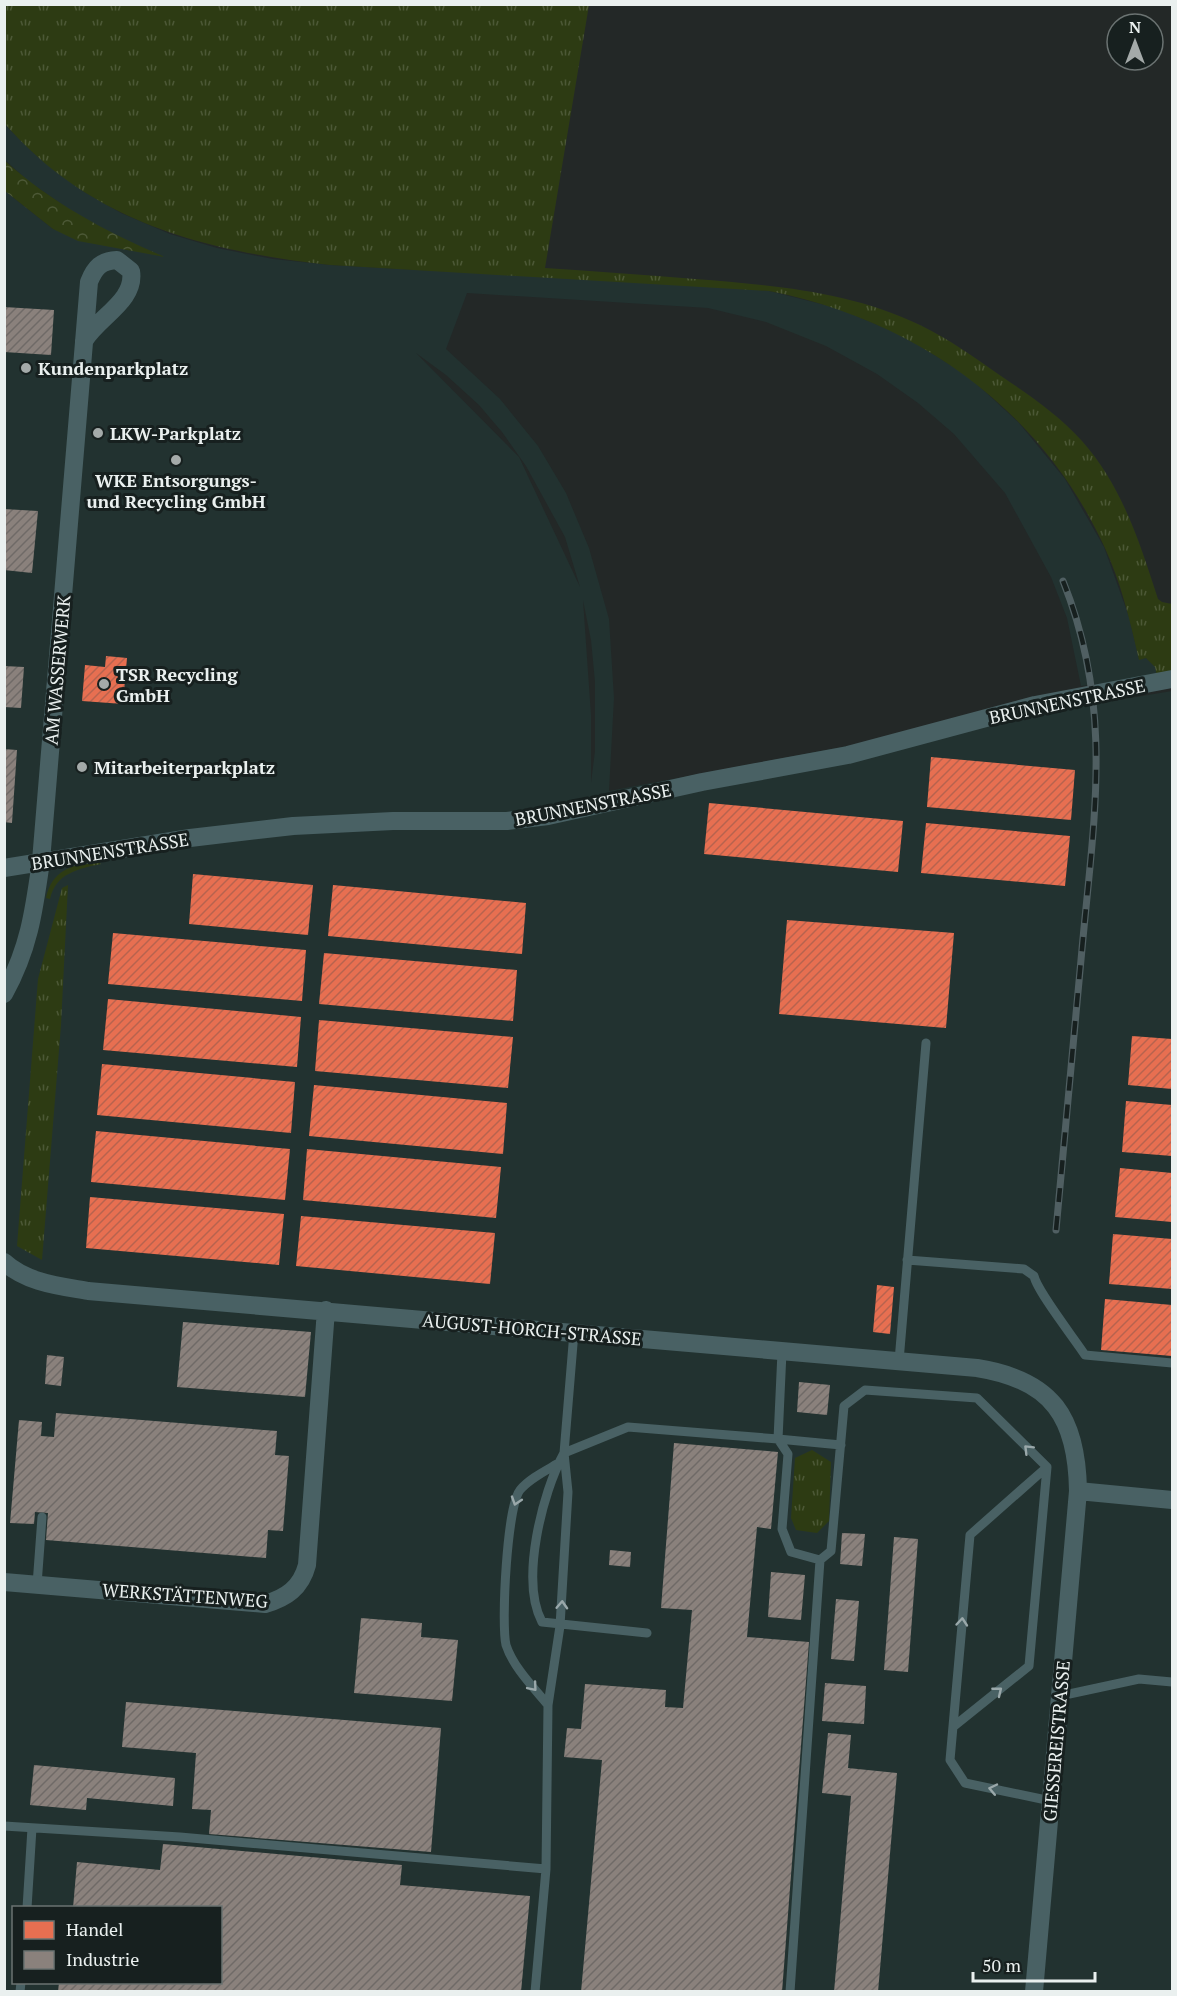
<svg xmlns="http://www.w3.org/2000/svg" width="1177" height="1996" viewBox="0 0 1177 1996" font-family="'PT Serif',serif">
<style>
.built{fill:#223230;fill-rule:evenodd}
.grass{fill:url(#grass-tufts)}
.forest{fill:url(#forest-crowns)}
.shops{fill:url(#shops-hatch)}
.industry{fill:url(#industry-hatch)}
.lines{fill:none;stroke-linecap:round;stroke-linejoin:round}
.service{stroke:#496164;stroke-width:9}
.minor{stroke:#496164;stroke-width:18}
.rail-casing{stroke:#505f62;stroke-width:7}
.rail{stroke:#17201f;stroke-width:4.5;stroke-dasharray:14;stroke-linecap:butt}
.oneway{stroke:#9aa8aa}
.poi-dot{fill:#a4aaa9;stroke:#17201f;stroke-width:2}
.labels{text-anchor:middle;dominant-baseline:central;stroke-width:6;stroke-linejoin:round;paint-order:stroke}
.poi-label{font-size:18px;font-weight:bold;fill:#eaf0ef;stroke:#17201f;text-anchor:start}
.street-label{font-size:18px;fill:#eaf0ef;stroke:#17201f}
</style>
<defs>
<pattern id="grass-tufts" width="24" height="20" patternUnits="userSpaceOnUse" patternTransform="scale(1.5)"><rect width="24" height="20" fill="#2d3b13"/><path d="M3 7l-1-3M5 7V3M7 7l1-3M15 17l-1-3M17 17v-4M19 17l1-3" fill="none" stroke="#4c5836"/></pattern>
<pattern id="forest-crowns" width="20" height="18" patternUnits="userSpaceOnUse" patternTransform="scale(1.5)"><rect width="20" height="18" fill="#2d3b13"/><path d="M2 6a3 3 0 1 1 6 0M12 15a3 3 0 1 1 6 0" fill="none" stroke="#4c5836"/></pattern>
<pattern id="shops-hatch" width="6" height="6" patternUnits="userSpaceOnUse" patternTransform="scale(1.5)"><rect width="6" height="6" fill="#e76f51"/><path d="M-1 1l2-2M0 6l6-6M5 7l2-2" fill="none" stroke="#b7634e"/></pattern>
<pattern id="industry-hatch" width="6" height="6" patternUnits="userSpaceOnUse" patternTransform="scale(1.5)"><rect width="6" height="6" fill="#8a817c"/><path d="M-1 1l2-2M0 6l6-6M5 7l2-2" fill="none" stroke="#6f6a67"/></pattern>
</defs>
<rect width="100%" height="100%" fill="#232827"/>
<path class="built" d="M4,124l34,33 43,33 40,23 49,21 47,14 56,11 57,6 400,22 39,4 68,17 67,28 64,40 51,47 46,56 39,68 25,70 10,42 7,-1 10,9 1,9 -76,10 -14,-68 -16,-41 -46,-84 -51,-59 -36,-31 -41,-29 -51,-28 -60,-24 -58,-14 -241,-15 -21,56 54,50 38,47 28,47 23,55 20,71 5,79 -5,93 254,-48 309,-52v1300h-1167v-1800l48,38 108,27 -45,-20 -46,-26 -42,-29 -23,-21zM416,353l30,22 33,30 23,27 24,34 39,71 15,50 -61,-130zM583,600l8,40 4,42v69l-4,32v-68zM14,1908h206v74h-206z"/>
<path class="grass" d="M4,5h585l-44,263c50,3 100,7 150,11 76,6 155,12 225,46 29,14 54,32 81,51 28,19 58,39 81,65 40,45 58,102 76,158l4,3 10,2v68l-15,4 -2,-9 -9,-9 -7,2c-9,-39 -18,-78 -35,-114 -64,-138 -188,-226 -335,-255l-439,-26c-125,-14 -238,-42 -325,-141z
M96,860l5,4c-23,5 -45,9 -51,35l-4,-1c6,-28 25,-32 50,-38z
M68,885l-7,140 -19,235 -25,-14 21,-267 24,-91z
M812,1450l19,12 -2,59 -12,12 -21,-3 -5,-12 4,-60z"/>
<path class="forest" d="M4,160c48,43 102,72 161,97l-87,-16 -25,-12 -48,-38z"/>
<path class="shops" d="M106,656l21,2 -4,46 -41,-3 3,-36 20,2z
M931,757l144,13 -4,50 -144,-13z
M709,803l194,18 -5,51 -194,-18z
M926,823l144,13 -5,50 -144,-13z
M193,874l120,11 -5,50 -119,-11z
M333,885l193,18 -4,51 -194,-18z
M787,920l167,13 -8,95 -167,-14z
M113,933l193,17 -4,51 -194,-17z
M324,953l193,17 -4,51 -194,-17z
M108,999l193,18 -4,50 -194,-17z
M319,1020l194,17 -5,51 -193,-17z
M1132,1036l40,3v50l-44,-4z
M102,1064l193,18 -4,51 -194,-18z
M314,1085l193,18 -4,51 -194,-18z
M1126,1101l46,4v51l-50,-4z
M96,1131l194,18 -5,51 -194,-18z
M307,1149l194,18 -5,51 -193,-18z
M1120,1168l52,5v49l-57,-5z
M90,1197l194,17 -5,51 -193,-17z
M301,1216l194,17 -5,51 -194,-18z
M1113,1234l59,5v50l-63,-5z
M877,1285l17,2 -4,47 -17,-2z
M1105,1299l67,6v51l-71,-6z"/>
<path class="industry" d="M4,307l50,3 -3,45 -47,-3z
M4,509l34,2 -6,62 -28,-3z
M4,666l20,1 -3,41 -17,-1z
M4,749l13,1 -5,73 -8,-1z
M183,1322l128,10 -6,65 -128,-10z
M47,1355l17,2 -3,29 -16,-2z
M799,1382l31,3 -3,30 -30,-3z
M56,1413l221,18 -2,24 14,1 -6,75 -15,-1 -2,28 -220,-18 2,-27 -13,-1 -1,12 -24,-1 9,-103 23,2 -1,14 13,1z
M674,1443l104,9 -7,77 -14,-2 -10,110 62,5 -27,350h-201l21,-232 -38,-3 3,-29 14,1 4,-45 81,6 -1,17 18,1 9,-98 -31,-2z
M842,1533l23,1 -3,32 -22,-2z
M894,1537l24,2 -10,133 -24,-2z
M610,1550l21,2 -1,15 -21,-2z
M771,1572l34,3 -4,45 -33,-3z
M836,1599l23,2 -5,60 -23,-2z
M361,1618l61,5 -1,14 37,3 -6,61 -98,-8z
M825,1683l41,3 -2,38 -42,-3z
M126,1702l315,26 -10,124 -222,-18 2,-24 -19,-1 4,-56 -74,-6z
M828,1733l23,2 -3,33 49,5 -19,219h-44l17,-196 -29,-3z
M34,1765l141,13 -2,28 -86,-8 -1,12 -56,-5z
M163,1844l239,21 -2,20 130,11 -9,96h-463l1,-10h161v-74h-147l4,-46 83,8z"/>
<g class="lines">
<path class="service" d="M907,1260l117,9 10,7c3,15 40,62 51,79l87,8
M899,1361l27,-318
M778,1439l10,15 -6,75 9,23 29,8
M778,1439l63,6
M37,1585l5,-68
M647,1633l-105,-11c-22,-41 0,-129 22,-169l64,-26 150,12 4,-87
M1060,1696l79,-17 33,3
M548,1705c-14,-17 -35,-38 -42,-60 -5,-21 1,-139 14,-155 9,-11 25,-19 37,-26
M953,1727l76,-61 18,-199
M4,1826l176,11 366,32
M27,1908l5,-80
M20,1992l1,-10
M535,1992l11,-123 2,-164 12,-79 8,-134 -4,-39 10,-121
M790,1992l30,-432 11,-9 13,-145 21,-16 112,8 70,69 -77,68 -20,225 15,23 86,18"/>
<path class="minor" d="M4,868l186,-30 103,-12 100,-5h114l41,-5 154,-34 146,-27 187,-50 137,-26
M4,994c25,-45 30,-83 37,-133l48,-579c6,-15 12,-21 28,-22l14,11c5,30 -33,46 -47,70
M4,1262c23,21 56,24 84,29l889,77c76,12 100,50 101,123l-44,501
M1078,1491l94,9
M4,1582l261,22c21,-6 36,-16 42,-39l19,-255"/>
<defs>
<path id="rail" d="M1056,1230c9,-94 17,-187 26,-281 12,-132 32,-241 -19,-368"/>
</defs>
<use href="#rail" class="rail-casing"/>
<use href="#rail" class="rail"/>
</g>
<defs><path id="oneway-chevron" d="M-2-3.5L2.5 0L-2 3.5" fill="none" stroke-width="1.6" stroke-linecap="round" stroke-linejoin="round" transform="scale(1.5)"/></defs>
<g class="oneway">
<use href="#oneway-chevron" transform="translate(1028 1449) rotate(-135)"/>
<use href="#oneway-chevron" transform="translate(516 1501) rotate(108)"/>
<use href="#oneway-chevron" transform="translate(562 1605) rotate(-87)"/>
<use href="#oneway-chevron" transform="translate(962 1622) rotate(-85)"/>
<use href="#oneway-chevron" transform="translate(533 1687) rotate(50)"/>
<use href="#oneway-chevron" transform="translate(998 1691) rotate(-39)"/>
<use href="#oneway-chevron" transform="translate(993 1789) rotate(-168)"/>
</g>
<g class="poi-dot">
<circle cx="26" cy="368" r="6"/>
<circle cx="98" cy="433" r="6"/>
<circle cx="176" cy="460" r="6"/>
<circle cx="104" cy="684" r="6"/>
<circle cx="82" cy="767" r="6"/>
</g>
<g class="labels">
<g class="poi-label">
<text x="38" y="368">Kundenparkplatz</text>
<text x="110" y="433">LKW-Parkplatz</text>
<text x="176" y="480" text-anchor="middle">WKE Entsorgungs-<tspan x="176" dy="21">und Recycling GmbH</tspan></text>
<text x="116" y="674">TSR Recycling<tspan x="116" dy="21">GmbH</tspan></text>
<text x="94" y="767">Mitarbeiterparkplatz</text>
</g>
<g class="street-label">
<text transform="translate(57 670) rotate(-85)">AM WASSERWERK</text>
<text transform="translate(1067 701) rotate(-12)">BRUNNENSTRASSE</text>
<text transform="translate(593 804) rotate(-11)">BRUNNENSTRASSE</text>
<text transform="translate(110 851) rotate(-9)">BRUNNENSTRASSE</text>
<text transform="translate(532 1329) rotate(5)">AUGUST-HORCH-STRASSE</text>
<text transform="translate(185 1595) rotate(4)">WERKSTÄTTENWEG</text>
<text transform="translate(1056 1741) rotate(-85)">GIESSEREISTRASSE</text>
</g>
</g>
<rect width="1177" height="1996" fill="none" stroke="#eaf0ef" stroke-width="12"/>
<rect x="12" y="1906" width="210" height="78" fill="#17201f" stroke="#6b7372" stroke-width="1.5"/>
<rect x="24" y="1921" width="30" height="18" fill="#e76f51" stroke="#6b7372" stroke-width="1.5"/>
<text x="66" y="1936" font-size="18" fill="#eaf0ef">Handel</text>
<rect x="24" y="1951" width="30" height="18" fill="#8a817c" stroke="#6b7372" stroke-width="1.5"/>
<text x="66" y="1966" font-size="18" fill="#eaf0ef">Industrie</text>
<g transform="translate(1135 42)"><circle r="28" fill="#17201f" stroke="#6b7372" stroke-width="1.5"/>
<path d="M0-4.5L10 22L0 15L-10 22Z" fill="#a4aaa9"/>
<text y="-9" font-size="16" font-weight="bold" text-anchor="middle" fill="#eaf0ef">N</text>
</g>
<path d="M973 1972v9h122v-9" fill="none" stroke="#eaf0ef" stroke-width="3"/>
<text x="982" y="1972" font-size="18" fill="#eaf0ef" stroke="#17201f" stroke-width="4.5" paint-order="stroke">50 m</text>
</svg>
